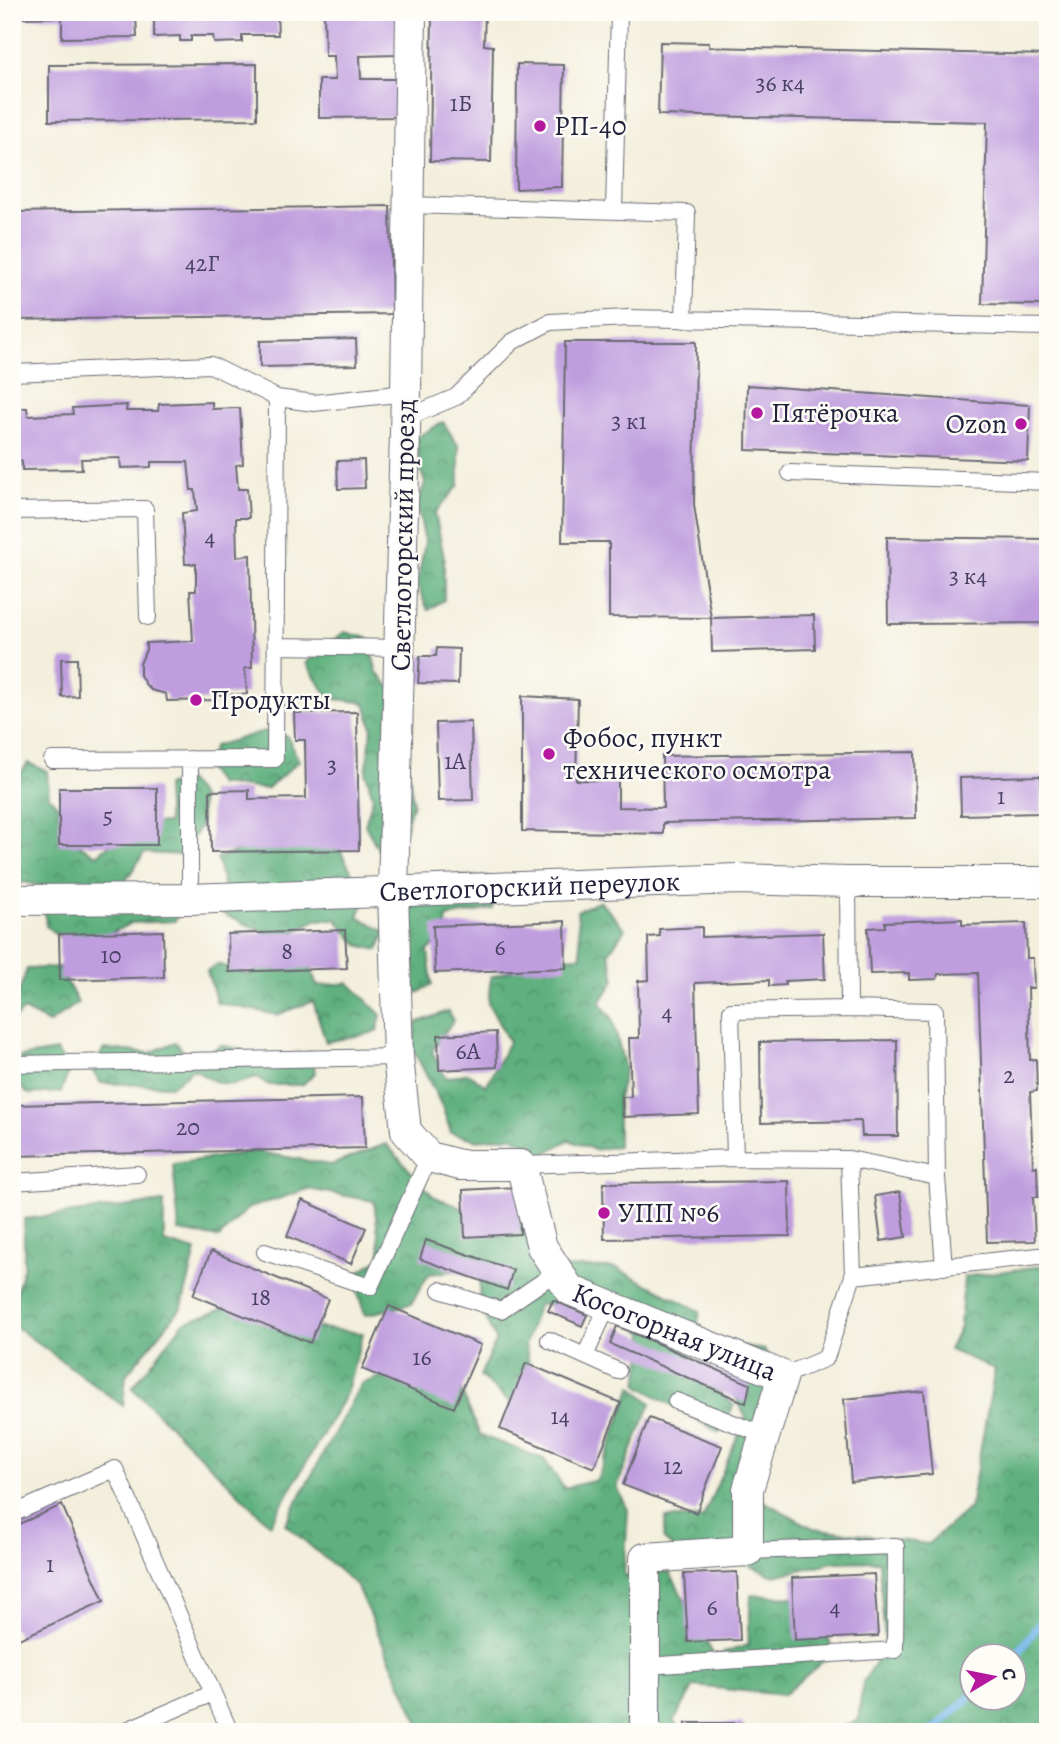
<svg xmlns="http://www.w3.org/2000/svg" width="1060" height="1744" viewBox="0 0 1060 1744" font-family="Alegreya,serif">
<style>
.forest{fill:url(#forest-crowns);stroke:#40695c;stroke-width:2;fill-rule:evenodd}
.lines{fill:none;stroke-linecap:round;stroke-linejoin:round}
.stream{stroke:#76b7ea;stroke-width:8}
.building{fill:#bf9dde}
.service-casing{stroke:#6b6a73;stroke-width:18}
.minor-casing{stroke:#6b6a73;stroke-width:32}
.service{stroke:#fff;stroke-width:16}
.minor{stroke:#fff;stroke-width:30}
.poi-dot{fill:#b5179e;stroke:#fdfcf7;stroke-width:2.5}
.labels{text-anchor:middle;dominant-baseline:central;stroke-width:5;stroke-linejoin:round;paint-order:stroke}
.number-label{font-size:24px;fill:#494164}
.poi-label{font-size:28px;fill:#22223b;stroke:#fdfcf7;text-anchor:start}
.street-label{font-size:28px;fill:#22223b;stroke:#fdfcf7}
</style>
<defs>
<pattern id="forest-crowns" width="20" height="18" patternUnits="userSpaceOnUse" patternTransform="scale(1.75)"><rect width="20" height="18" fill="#5fb07e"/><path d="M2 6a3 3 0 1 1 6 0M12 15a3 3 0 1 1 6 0" fill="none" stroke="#4e8f68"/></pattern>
</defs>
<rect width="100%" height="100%" fill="#fdfcf7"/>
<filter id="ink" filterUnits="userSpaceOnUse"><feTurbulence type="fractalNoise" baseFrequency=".0143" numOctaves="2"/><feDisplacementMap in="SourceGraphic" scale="14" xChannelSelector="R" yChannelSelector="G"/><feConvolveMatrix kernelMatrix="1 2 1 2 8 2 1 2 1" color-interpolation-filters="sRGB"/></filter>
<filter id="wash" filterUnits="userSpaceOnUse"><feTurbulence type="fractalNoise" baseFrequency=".00686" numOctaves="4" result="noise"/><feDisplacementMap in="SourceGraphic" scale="28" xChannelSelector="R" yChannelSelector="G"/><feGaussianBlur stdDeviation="1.57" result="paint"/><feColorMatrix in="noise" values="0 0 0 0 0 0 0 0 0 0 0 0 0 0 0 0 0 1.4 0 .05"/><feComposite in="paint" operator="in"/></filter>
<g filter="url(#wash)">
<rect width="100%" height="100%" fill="#f3efdc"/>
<path class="forest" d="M443,422l16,25v38l-24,28 9,44v43l-16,10 -11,-25 8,-43 -8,-38 8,-21 -6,-18 -2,-28z
M344,632l24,6 9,35 36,38 -9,31 9,60 -10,36 -24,13 -14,-26 8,-28 -7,-23 6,-47 -7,-24 -36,-5 -23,-35z
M265,731l22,5 12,25 -32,28 -49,-5 -12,-16 8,-22z
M28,763l19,8 2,25 19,21 -3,20 32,18 37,-31 34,-1 -2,-37 20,-7 15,18v27l-18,31 -39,-2 -21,32 60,21 -8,15 -44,2 -55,28 -30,-25 -4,-40 -18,-4 -12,6v-46l2,-3 -2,-54z
M292,835l46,11 14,27 -7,13 19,16 -6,14 28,16 -8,18 -20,-5 -22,-26 -20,1 -36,19 -57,-25 1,-26 -7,-30z
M447,876l41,1 5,32 -46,8 -2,18 -17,16 4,33 -14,9 -20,-18 3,-64z
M600,901l25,28 -16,24 6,26 -15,24 12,15 13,50 -7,31v47l-23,4 -26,-10 -25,14 -32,-18 -34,4 -27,-7 -9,-27 -29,-57 3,-26 32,-12 5,10 -21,30 14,27 22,-5 18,13 23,-44 -21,-39 3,-26 57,-19 33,-2 -4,-45z
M273,956h34l10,30 32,-3 32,32 -4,17 -51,10 -13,-41 -36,14 -60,-12 -10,-32 11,-7 32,11z
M59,967l19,36 -29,20 -26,-13 -11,11v-28l5,4 10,-28z
M175,1042l18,20 27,-17 20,4 21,17 51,-14 3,21 -13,12h-33l-13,-8c-26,12 -39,9 -62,-8l-23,17 -70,-3 -10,-14 13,-20 46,4z
M56,1051l14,17 -9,24 -33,2 -16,-15 8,-22z
M386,1144l47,52 59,25 29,-17 24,63 71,1 84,43 -10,57 44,37 -15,28 -81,-48 6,-52 -42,-25 -63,-4 -14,40 9,44 -19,19 -35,-31 16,-36 -17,-35 1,-37 -51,6 -18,30 -46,11 -13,-39 29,-18 -7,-57 -66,-12 -61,20 -28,29 -40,-7 -6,-67 82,-13 76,14z
M164,1202v40l32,9 -14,56 -56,68 -3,31 -111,-82v-15l12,-44v-46z
M1048,1265v467h-222l32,-11 5,-39 22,-35 -6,-86 -45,1 -60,14 -35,-15 -50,1 -26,-23 3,-21h37l43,-101 -22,-41 2,-32 39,6 12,32 -20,116 56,30 115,16 42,-37 25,-138 -46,-19 11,-23 4,-50zM972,1656h42v42h-42z
M236,1304l44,19 83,10 -17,61 -76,131 -138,-137 51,-65z
M419,1363l36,13 25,59 64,24 20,29 33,-8 35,-94 19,17 -34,84 11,23 -4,66 45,-5 45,85 34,-11 3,-50 65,3 17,55 -50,42 -89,-9 -20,35 10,11h-261l-67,-147 -71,-61 76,-140z"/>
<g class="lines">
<path class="stream" d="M1014,1658l34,-46
M931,1732l41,-37"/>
</g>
<g id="blocks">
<path class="building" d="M24,12h112l1,25 -75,1v-21l-38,1z
M154,12h123l1,23h-36v7l-28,1 -1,-7h-22v5h-11v-5l-26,1z
M324,12h72v43l-36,1 1,23h35l1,38 -78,1v-38h16l-1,-24h-9z
M432,12h53l-1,33 9,1 -2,116 -61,-1z
M660,42l49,1v4l339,8v250l-66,-1 5,-182 -329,-7z
M257,64v55l-208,2v-56z
M517,64l47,1 -2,122 -46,2z
M390,206l2,108 -380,6v-108z
M356,339l1,26 -97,2v-26z
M565,342h131l-2,163 17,113 -102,-1v-75h-47z
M747,385l283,20 -2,56 -282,-11z
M212,402v7l28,-1 3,56 -7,1 2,24h9l2,29h-13l1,39 13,-2 2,113h-7l2,26 -30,1v5l-50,1 -1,-7 -15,-4 -6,-6 -5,-9v-11l6,-14v-7l47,-2 -3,-50h6v-27h-11l-3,-51 15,-2 -2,-21h-4l-3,-28h-37v5l-30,1 -1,-10 -39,1 1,10 -60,1v-9h-10v-53h15l1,8 45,-2 -1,-6 55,-3 -1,6h32l1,-7z
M364,460l1,28 -27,1 -1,-28z
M887,537l161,2v84l-160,1z
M814,615l1,34 -103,3 -1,-34z
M437,648l22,1 -1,35 -40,-1 2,-27h16z
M61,659h16l1,37 -16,1z
M522,696l56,3 -2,81 42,1v26l45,1 -1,-52 253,-4 1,66 -253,5v11l-141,-3z
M357,712l2,138 -148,2 -1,-61 39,-1v9l57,-1 -1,-58h-10l-1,-27z
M471,722l2,78 -35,1 -2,-78z
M1041,776l1,37 -81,2 -1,-37z
M59,788h98v57h-98z
M962,919v6l64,-2 1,35h6l1,30h-6l2,72 6,-1 1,32 -7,1 3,75 4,-1 1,31h-5l2,44 -48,1 -9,-269 -40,1 -1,5 -28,1v-7l-39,1 -2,-46 17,-1v-5z
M565,921l1,47 -131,5 -2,-47z
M702,927v10l121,-4 2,46 -40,2v4l-16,1v-6l-74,3 4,131 -76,3 -1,-20h9l-2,-59h10l-1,-57 11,-1 -1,-43 12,-1 -1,-7z
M345,930l2,38 -118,4 -1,-38z
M163,931l1,46 -104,3 -1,-46z
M496,1032l1,35 -58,3 -1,-35z
M897,1040l1,96h-36l-1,-15 -100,2 -1,-81z
M363,1097l2,51 -353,8v-51z
M789,1181l1,55 -186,3 -1,-56z
M519,1187l1,47 -55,3 -2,-47z
M900,1192l6,45 -25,4 -6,-45z
M302,1200l64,28 -15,36 -64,-28z
M426,1240l87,30 -6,20 -87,-31z
M211,1251l117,48 -18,44 -117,-48z
M553,1300l34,15 -5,11 -34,-15z
M389,1306l92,39 -27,63 -92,-39z
M617,1326l133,58 -4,19 -136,-59z
M526,1363l95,40 -27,65 -94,-39z
M924,1391l8,83 -81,8 -7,-83z
M649,1418l73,28 -26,67 -73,-28z
M62,1505l42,96 -85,38 -4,-10 -3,1v-103z
M737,1572l3,68 -52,2 -4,-68z
M874,1574l4,62 -83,4 -3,-62z
M686,1723h57v9h-57z"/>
</g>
</g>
<g filter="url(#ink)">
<use href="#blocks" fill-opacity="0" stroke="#6b6a73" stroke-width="2"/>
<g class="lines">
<defs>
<path id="service" d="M409,205l278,8 -3,107
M614,210l5,-198
M12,373l199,-8 66,33 37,5 92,-10
M406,418l50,-21 56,-55 38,-20 78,-4 420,9
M790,473l258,9
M12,511l133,-2 3,108
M277,646l124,2
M52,760l223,-1 2,-361
M848,882l1,127 86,2 2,166 7,90
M190,899v-140
M12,1064l386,-7
M735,1158l-4,-147 118,-2
M849,1159l4,117
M521,1165l214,-7 114,1 88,18
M12,1182l125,-8
M265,1252l105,35 59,-130
M440,1290l61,20 57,-39
M549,1340l69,31
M585,1356l23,-51
M783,1376l43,-18 27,-82 195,-21
M676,1401l88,34
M12,1514l103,-45 115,263
M645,1666l250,-16 1,-104 -148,5
M122,1732l91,-39"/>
<g id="minor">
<path id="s1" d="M411,12l-5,381 -13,498 5,166 8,74 23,26 31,8h61l21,82 28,43 213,86 -35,113v62l-103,7v174"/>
<path id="s2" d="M12,900l178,-1 548,-20 110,3h200"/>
</g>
</defs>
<use href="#service" class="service-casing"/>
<use href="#minor" class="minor-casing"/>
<use href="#service" class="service"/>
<use href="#minor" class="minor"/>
</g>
</g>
<g class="poi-dot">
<circle cx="540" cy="126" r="7"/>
<circle cx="757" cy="413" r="7"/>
<circle cx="1021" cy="424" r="7"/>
<circle cx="196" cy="700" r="7"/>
<circle cx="549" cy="754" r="7"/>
<circle cx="604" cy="1213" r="7"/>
</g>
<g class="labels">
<g class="number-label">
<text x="780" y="83">36 к4</text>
<text x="461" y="103">1Б</text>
<text x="202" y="263">42Г</text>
<text x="629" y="421">3 к1</text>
<text x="210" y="537">4</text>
<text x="968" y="576">3 к4</text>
<text x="455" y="761">1А</text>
<text x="332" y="765">3</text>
<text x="1001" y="796">1</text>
<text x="108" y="816">5</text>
<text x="500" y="947">6</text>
<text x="287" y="951">8</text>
<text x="111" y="955">10</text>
<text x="667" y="1012">4</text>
<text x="468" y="1051">6А</text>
<text x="1009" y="1075">2</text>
<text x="188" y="1127">20</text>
<text x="261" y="1297">18</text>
<text x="422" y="1357">16</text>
<text x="560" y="1416">14</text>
<text x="673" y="1466">12</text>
<text x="50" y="1564">1</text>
<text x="712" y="1607">6</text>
<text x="835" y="1607">4</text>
</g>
<g class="poi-label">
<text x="554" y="126">РП-40</text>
<text x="771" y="413">Пятёрочка</text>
<text x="1007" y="424" text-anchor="end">Ozon</text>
<text x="210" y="700">Продукты</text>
<text x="563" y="738">Фобос, пункт<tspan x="563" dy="32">технического осмотра</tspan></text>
<text x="618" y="1213">УПП №6</text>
</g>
<g class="street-label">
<text transform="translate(403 535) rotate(-89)">Светлогорский проезд</text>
<text stroke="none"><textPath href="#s2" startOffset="518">Светлогорский переулок</textPath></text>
<text stroke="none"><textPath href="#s1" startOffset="1496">Косогорная улица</textPath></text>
</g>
</g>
<rect width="1060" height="1744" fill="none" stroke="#fdfcf7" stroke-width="42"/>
<g transform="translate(993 1677) rotate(80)"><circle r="33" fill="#fdfcf7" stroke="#a5a5ac" stroke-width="2"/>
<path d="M0-5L12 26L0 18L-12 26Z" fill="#b5179e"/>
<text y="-10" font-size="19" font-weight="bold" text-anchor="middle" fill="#22223b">С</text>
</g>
</svg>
